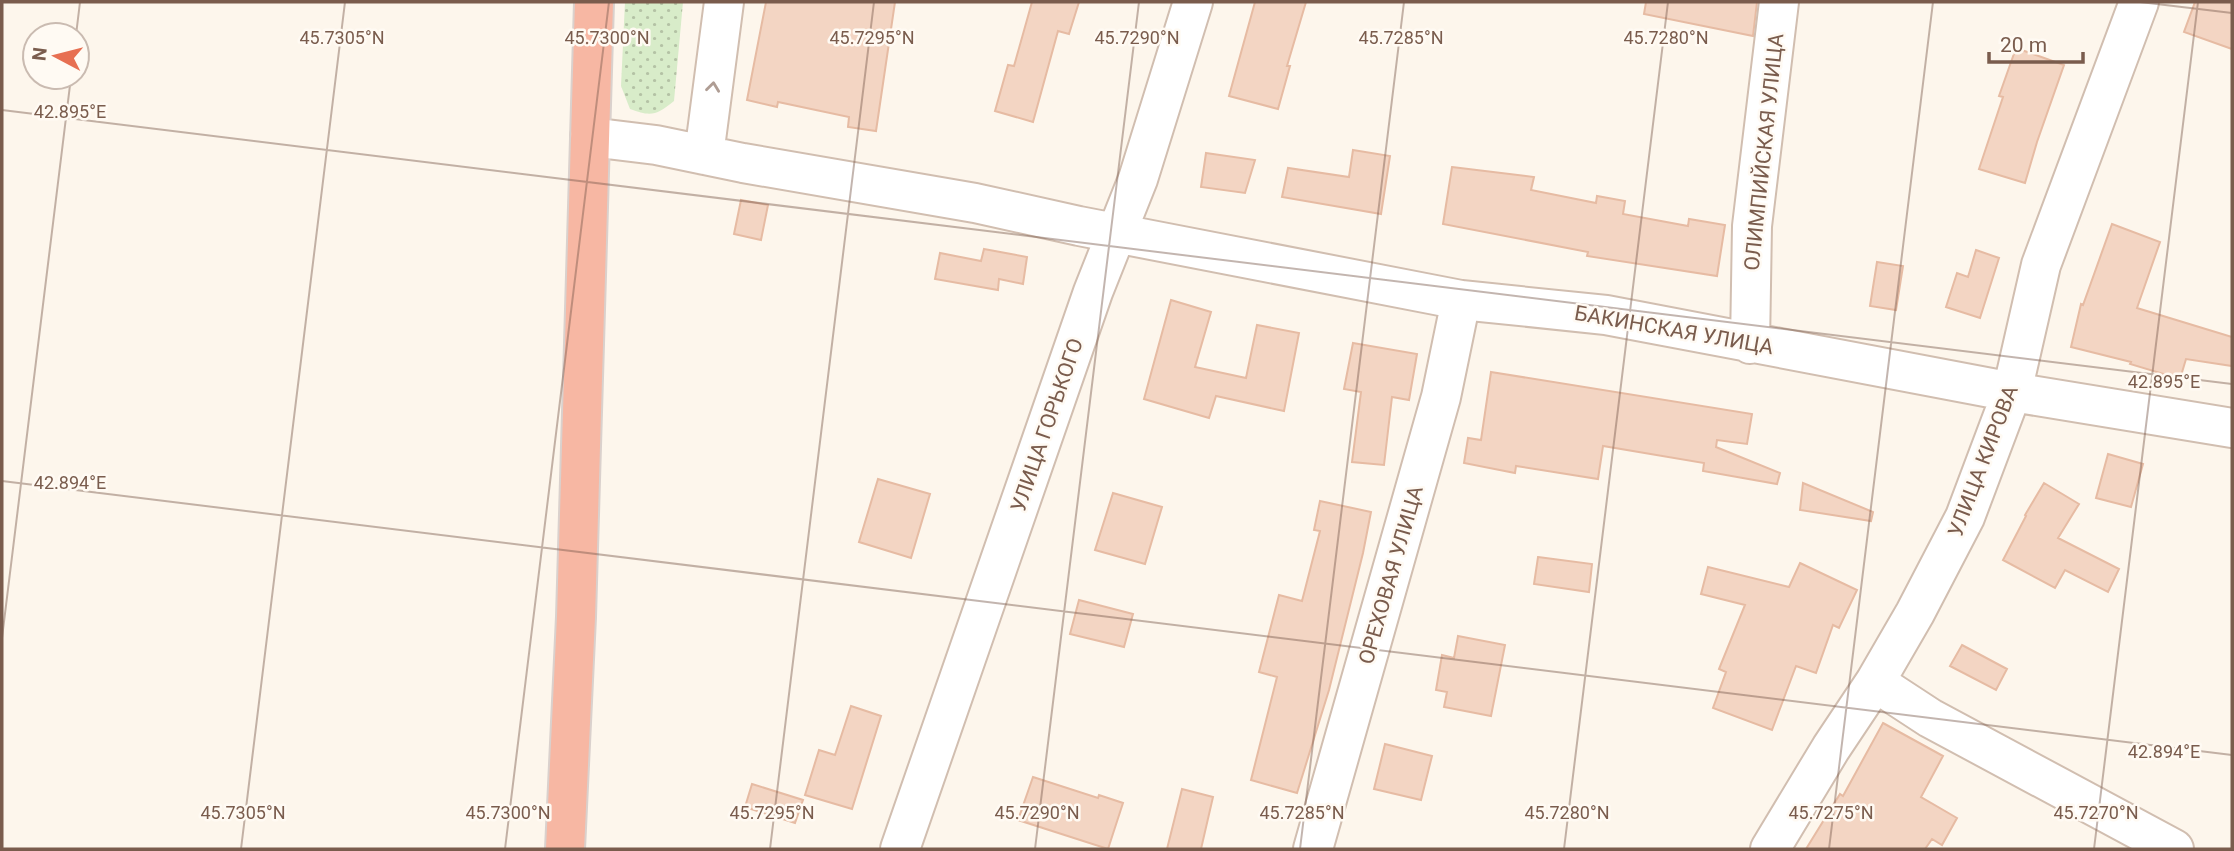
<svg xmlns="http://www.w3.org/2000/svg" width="2234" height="851" viewBox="0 0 2234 851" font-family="Roboto,sans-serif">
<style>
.grass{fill:url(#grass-dots)}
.building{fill:#f3d5c3;stroke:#e6bba3;stroke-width:2}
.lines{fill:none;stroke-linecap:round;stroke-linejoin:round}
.minor-casing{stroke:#d1beb0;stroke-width:42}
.highway-casing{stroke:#dad1cd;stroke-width:42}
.minor{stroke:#fff;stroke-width:38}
.highway{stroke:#f7b7a3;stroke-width:38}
.oneway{stroke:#af9d94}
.ticks{fill:none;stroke:#7a5c4d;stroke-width:2;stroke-opacity:0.45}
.labels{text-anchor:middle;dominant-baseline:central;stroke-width:5;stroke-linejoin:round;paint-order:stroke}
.street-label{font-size:21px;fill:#7a5c4d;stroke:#fffaf3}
.ticks-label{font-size:18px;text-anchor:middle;fill:#7a5c4d;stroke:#fffaf3;stroke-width:5;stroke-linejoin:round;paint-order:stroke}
</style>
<defs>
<pattern id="grass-dots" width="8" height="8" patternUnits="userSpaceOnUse" patternTransform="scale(1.75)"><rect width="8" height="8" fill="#d8ecc9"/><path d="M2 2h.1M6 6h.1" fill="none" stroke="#b4c2a5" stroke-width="1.8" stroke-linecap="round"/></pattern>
</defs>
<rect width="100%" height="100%" fill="#fdf6ec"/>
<path class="grass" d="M625,2h58l-9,99c-17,14 -23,16 -44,8l-9,-23z"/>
<path class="building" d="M766,2h129l-19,129 -28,-4 1,-10 -71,-15 -1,5 -30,-7z
M1032,2h47l-10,32 -11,-3 -25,91 -38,-11 13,-46 6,1z
M1255,2h51l-19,64h3l-12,43 -49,-13z
M1646,2h111l-4,34 -109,-22z
M2195,2h37v47l-48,-17z
M2016,48l48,17 -27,77 -12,41 -46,-14 24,-72 -4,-1z
M1353,150l37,6 -9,58 -99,-17 6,-29 61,9z
M1206,153l49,7 -10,33 -44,-6z
M1452,167l82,10 -3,13 65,13 1,-7 28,5 -2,13 65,12 1,-7 36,6 -8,51 -130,-20 1,-4 -145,-28z
M741,200l27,5 -7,35 -27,-6z
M2112,224l48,18 -23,66 95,29v29l-46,-7 -6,20 -50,-15 1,-2 -60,-15 10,-43 2,1z
M984,249l43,8 -4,27 -24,-5 -1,11 -63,-11 5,-26 41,8z
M1976,250l23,8 -19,60 -34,-11 11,-34 11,4z
M1877,262l26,4 -7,44 -26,-4z
M1171,300l40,12 -16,55 51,11 11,-53 42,8 -15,78 -68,-15 -7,22 -65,-19z
M1353,343l64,11 -8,46 -17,-3 -8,68 -32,-3 9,-70 -17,-3z
M1491,372l261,42 -5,30 -30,-4 -1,7 64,26 -3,11 -74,-13 1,-8 -101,-17 -5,33 -82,-13 -1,7 -51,-10 4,-25 13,2z
M2108,454l35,10 -12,43 -35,-9z
M878,479l52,15 -19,64 -52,-16z
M1803,483l70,29 -2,9 -71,-11z
M2044,483l35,21 -21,34 61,31 -11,23 -43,-22 -10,18 -52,-28 23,-44 -1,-1z
M1113,493l49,14 -17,57 -50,-14z
M1320,501l51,11 -8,41 -34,137 -32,103 -46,-13 26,-103 -18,-5 20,-77 23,6 18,-70 -6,-1z
M1538,557l54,7 -3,28 -55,-8z
M1800,563l57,27 -18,38 -6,-3 -17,48 -20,-7 -24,64 -59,-22 13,-36 -7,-3 26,-64 -44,-11 7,-27 81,20z
M1079,600l54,14 -9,33 -54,-13z
M1458,636l47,9 -14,71 -47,-9 3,-15 -11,-2 6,-35 12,3z
M1962,645l45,24 -11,21 -46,-24z
M851,706l30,10 -29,93 -47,-14 14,-45 16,5z
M1883,723l60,33 -22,41 36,21 -15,27 -10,-6 -7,10h-119l34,-55 3,2z
M1385,744l47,12 -11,44 -47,-11z
M1033,777l65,21 1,-3 24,8 -15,46 -90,-29z
M752,784l51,16 -8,23 -50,-16z
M1182,789l31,8 -12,52h-34z"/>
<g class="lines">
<defs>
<path id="minor" d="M590,137l66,8 87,18 232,40 104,23 382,74 145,15 406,77 220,36
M704,155l20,-153
M1750,344l2,-118 27,-224
M1875,682l55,36 244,131
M900,849l193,-557 45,-113 55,-177
M1313,849l128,-452 20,-97
M1770,849l61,-101 44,-66 40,-69 50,-96 47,-125 29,-127 98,-263"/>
<path id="highway" d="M565,849l11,-232 18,-615"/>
</defs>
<use href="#minor" class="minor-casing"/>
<use href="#highway" class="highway-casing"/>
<use href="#minor" class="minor"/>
<use href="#highway" class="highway"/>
</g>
<defs><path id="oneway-chevron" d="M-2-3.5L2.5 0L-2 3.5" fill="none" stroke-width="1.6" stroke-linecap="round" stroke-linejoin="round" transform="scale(1.75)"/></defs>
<use class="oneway" href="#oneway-chevron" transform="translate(713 87) rotate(-83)"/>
<path class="ticks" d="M2140,2l92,11M76,35l4,-33M2,110l2230,274M2,481l2230,274M2,638l69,-561M241,849l104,-847M505,849l104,-847M770,849l104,-847M1035,849l104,-847M1300,849l104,-847M1564,849l104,-847M1829,849l104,-847M2094,849l104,-847"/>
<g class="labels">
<g class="street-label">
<text transform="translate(1764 152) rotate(-84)">ОЛИМПИЙСКАЯ УЛИЦА</text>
<text transform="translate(1674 330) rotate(10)">БАКИНСКАЯ УЛИЦА</text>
<text transform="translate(1047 425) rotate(-71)">УЛИЦА ГОРЬКОГО</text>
<text transform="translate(1983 461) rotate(-69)">УЛИЦА КИРОВА</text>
<text transform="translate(1391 575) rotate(-74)">ОРЕХОВАЯ УЛИЦА</text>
</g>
</g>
<g class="ticks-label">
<text x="342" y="44">45.7305°N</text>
<text x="607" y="44">45.7300°N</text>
<text x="872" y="44">45.7295°N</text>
<text x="1137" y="44">45.7290°N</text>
<text x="1401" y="44">45.7285°N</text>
<text x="1666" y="44">45.7280°N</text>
<text x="70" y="118">42.895°E</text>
<text x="2164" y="388">42.895°E</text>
<text x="70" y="489">42.894°E</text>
<text x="2164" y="758">42.894°E</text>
<text x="243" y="819">45.7305°N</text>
<text x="508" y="819">45.7300°N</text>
<text x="772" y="819">45.7295°N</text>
<text x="1037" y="819">45.7290°N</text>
<text x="1302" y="819">45.7285°N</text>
<text x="1567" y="819">45.7280°N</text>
<text x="1831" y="819">45.7275°N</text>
<text x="2096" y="819">45.7270°N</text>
</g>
<rect width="2234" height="851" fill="none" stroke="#7a5c4d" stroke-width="7"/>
<g transform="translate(56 56) rotate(277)"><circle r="33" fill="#fffaf3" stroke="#cabbb1" stroke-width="2"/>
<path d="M0-5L12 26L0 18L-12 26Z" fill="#e76f51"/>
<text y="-10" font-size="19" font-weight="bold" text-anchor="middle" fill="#7a5c4d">N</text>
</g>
<path d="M1989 52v10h94v-10" fill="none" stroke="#7a5c4d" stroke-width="3.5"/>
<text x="2000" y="52" font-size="21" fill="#7a5c4d" stroke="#fffaf3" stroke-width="5" paint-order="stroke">20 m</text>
</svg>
